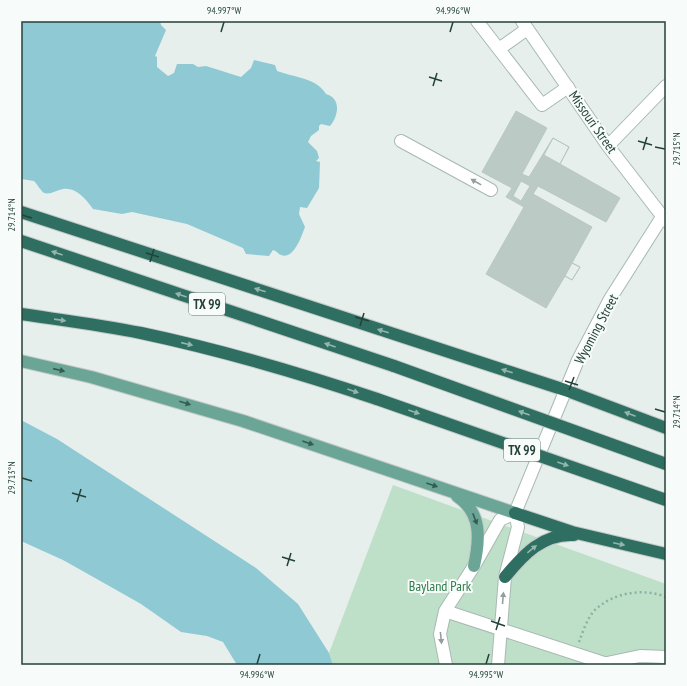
<svg xmlns="http://www.w3.org/2000/svg" width="687" height="686" viewBox="0 0 687 686" font-family="'PT Sans Narrow',sans-serif">
<style>
.green{fill:#bfe0c8}
.water{fill:#8ec9d4}
.building{fill:#bbcac4;stroke:#b8c9c2;fill-rule:evenodd}
.lines{fill:none;stroke-linecap:round;stroke-linejoin:round}
.minor-casing{stroke:#a8b8b2;stroke-width:14}
.major-casing{stroke:#c2cac8;stroke-width:14}
.highway-casing{stroke:#c2cac8;stroke-width:14}
.path{stroke:#86b3a5;stroke-width:2.5;stroke-dasharray:2 3;stroke-linecap:butt}
.minor{stroke:#fff;stroke-width:12}
.major{stroke:#6aa596;stroke-width:12}
.highway{stroke:#2f6f62;stroke-width:12}
.highway-bridge-casing{stroke:#c2cac8;stroke-width:14;stroke-linecap:butt}
.highway-bridge{stroke:#2f6f62;stroke-width:12}
.oneway{fill:#92a09c}
.oneway2{fill:#93b5ae}
.oneway3{fill:#365b51}
.ticks{fill:none;stroke:#24423a;stroke-width:1.5}
.labels{text-anchor:middle;dominant-baseline:central;stroke-width:4;stroke-linejoin:round;paint-order:stroke}
.shield{fill:#f7fbf9;stroke:#637a73;stroke-width:1}
.shield-label{font-size:13px;font-weight:bold;fill:#24423a}
.street-label{font-size:14px;fill:#24423a;stroke:#f7fbf9}
.park-label{font-size:14px;fill:#2d7a4b;stroke:#f7fbf9}
.neatline{fill:none;stroke:#24423a;stroke-width:1.5}
.ticks-label{font-size:10px;text-anchor:middle;fill:#24423a}
</style>
<rect width="100%" height="100%" fill="#e6efeb"/>
<path class="green" d="M393,485l273,99v81h-333l-4,-12z"/>
<path class="water" d="M21,21h139l1,4 5,5 -11,26 2,1v10l11,9 6,-3 3,-9h16l5,3 8,-1 35,11 10,-9 3,-8 21,5 2,6c16,6 40,7 49,23 15,4 13,21 4,32l-9,-2 -2,2v4l-8,6 -3,6 9,9 2,7 -3,3 4,1 -1,26 -12,20 -7,-1 -1,7 6,13c-3,8 -11,33 -24,28 -3,-1 -4,-4 -8,-5l-4,6 -23,-2 -3,-6 -56,-24 -55,-12 -10,2 -29,-5c-7,-10 -17,-22 -30,-20 -6,1 -13,6 -19,4 -3,-2 -7,-9 -10,-12l-13,-2z
M21,420l36,19 199,129 42,36 31,49 4,12h-96l-14,-23 -16,-6 -26,-4 -40,-28 -30,-17 -48,-27 -42,-19z"/>
<path class="building" d="M516,111l31,17 -25,46 7,3 24,-39 16,9 -9,17 60,34 -14,24 -68,-36 -5,8 59,33 -20,36 8,4 -8,13 -7,-4 -19,32 -60,-34 38,-67 -18,-10 6,-9 -30,-16zM521,181l9,5 -9,15 -8,-5z
M553,138l16,9 -9,17 -16,-9z
M572,263l8,4 -8,13 -7,-4z"/>
<g class="lines">
<defs>
<path id="minor" d="M477,21l65,84 26,-18
M522,21l86,125 58,75
M499,49l28,-20
M401,141l90,49
M608,146l58,-60
M515,513l63,-153 32,-61 52,-82
M445,611l165,54
M607,663l33,-7 26,1
M446,665l-6,-31 5,-23 29,-45 26,-46 15,-7
M498,665l7,-88 13,-50 -3,-14"/>
<path id="major" d="M21,361l70,16 152,44 272,92
M457,496c25,17 23,43 17,70"/>
<path id="highway" d="M21,212l544,178 101,38
M21,241l373,125
M21,314c40,6 80,11 120,19 80,17 159,40 236,66
M515,513l57,19 94,22
M505,577c18,-22 38,-44 69,-42"/>
</defs>
<use href="#minor" class="minor-casing"/>
<use href="#major" class="major-casing"/>
<use href="#highway" class="highway-casing"/>
<path class="path" d="M579,642c4,-11 9,-26 17,-33 19,-17 48,-21 70,-12"/>
<use href="#minor" class="minor"/>
<use href="#major" class="major"/>
<use href="#highway" class="highway"/>
<defs>
<path id="highway-bridge" d="M394,366l272,98
M377,399l289,101"/>
</defs>
<use href="#highway-bridge" class="highway-bridge-casing"/>
<use href="#highway-bridge" class="highway-bridge"/>
</g>
<defs><path id="oneway-solid" d="M-6-.8H1V-3.2L6.5 0L1 3.2V.8H-6Z"/></defs>
<g class="oneway">
<use href="#oneway-solid" transform="translate(476 182) rotate(-151)"/>
<use href="#oneway-solid" transform="translate(503 598) rotate(-85)"/>
<use href="#oneway-solid" transform="translate(441 638) rotate(84)"/>
</g>
<g class="oneway2">
<use href="#oneway-solid" transform="translate(57 253) rotate(-161)"/>
<use href="#oneway-solid" transform="translate(260 290) rotate(-162)"/>
<use href="#oneway-solid" transform="translate(181 295) rotate(-161)"/>
<use href="#oneway-solid" transform="translate(60 320) rotate(8)"/>
<use href="#oneway-solid" transform="translate(383 331) rotate(-162)"/>
<use href="#oneway-solid" transform="translate(187 344) rotate(13)"/>
<use href="#oneway-solid" transform="translate(330 345) rotate(-161)"/>
<use href="#oneway-solid" transform="translate(507 371) rotate(-162)"/>
<use href="#oneway-solid" transform="translate(353 391) rotate(19)"/>
<use href="#oneway-solid" transform="translate(414 412) rotate(19)"/>
<use href="#oneway-solid" transform="translate(524 413) rotate(-160)"/>
<use href="#oneway-solid" transform="translate(630 414) rotate(-159)"/>
<use href="#oneway-solid" transform="translate(563 464) rotate(19)"/>
<use href="#oneway-solid" transform="translate(619 544) rotate(12)"/>
<use href="#oneway-solid" transform="translate(532 549) rotate(-39)"/>
</g>
<g class="oneway3">
<use href="#oneway-solid" transform="translate(59 370) rotate(13)"/>
<use href="#oneway-solid" transform="translate(185 403) rotate(17)"/>
<use href="#oneway-solid" transform="translate(308 443) rotate(19)"/>
<use href="#oneway-solid" transform="translate(432 485) rotate(19)"/>
<use href="#oneway-solid" transform="translate(475 519) rotate(69)"/>
</g>
<path class="ticks" d="M221,32l3,-10M450,32l3,-10M429,77l13,4M433,86l4,-13M638,141l14,4M655,147l10,2M643,150l4,-13M22,215l10,3M146,253l13,4M150,262l4,-13M355,317l14,4M360,326l4,-13M565,381l13,4M569,390l5,-13M655,409l10,3M22,478l10,3M72,493l14,4M77,502l4,-13M282,557l13,4M287,566l4,-13M491,621l14,5M496,630l4,-13M257,664l3,-10M486,664l3,-10"/>
<g class="labels">
<g class="shield">
<rect x="189" y="293" width="36" height="22" rx="3"/>
<rect x="504" y="439" width="36" height="22" rx="3"/>
</g>
<g class="shield-label">
<text x="207" y="304">TX 99</text>
<text x="522" y="450">TX 99</text>
</g>
<g class="street-label">
<text transform="translate(593 122) rotate(55)">Missouri Street</text>
<text transform="translate(596 329) rotate(-62)">Wyoming Street</text>
</g>
<g class="park-label">
<text x="440" y="586">Bayland Park</text>
</g>
</g>
<rect width="687" height="686" fill="none" stroke="#f7fbf9" stroke-width="44"/>
<rect x="22" y="22" width="643" height="642" class="neatline"/>
<g class="ticks-label">
<text x="224" y="14">94.997°W</text>
<text x="453" y="14">94.996°W</text>
<text transform="translate(676 149) rotate(-90)" y="4">29.715°N</text>
<text transform="translate(11 215) rotate(-90)" y="4">29.714°N</text>
<text transform="translate(676 412) rotate(-90)" y="4">29.714°N</text>
<text transform="translate(11 478) rotate(-90)" y="4">29.713°N</text>
<text x="257" y="678">94.996°W</text>
<text x="486" y="678">94.995°W</text>
</g>
</svg>
